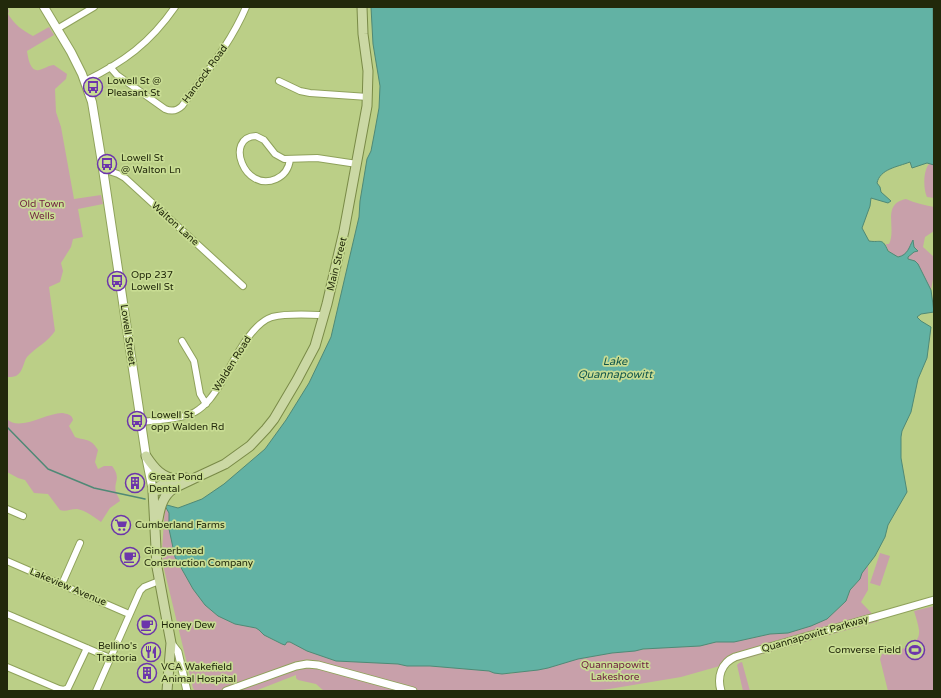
<svg xmlns="http://www.w3.org/2000/svg" width="941" height="698" viewBox="0 0 941 698" font-family="'Varela Round',sans-serif">
<style>
.green{fill:#c8a0aa}
.water{fill:#62b2a4;stroke:#4f8976}
.lines{fill:none;stroke-linecap:round;stroke-linejoin:round}
.stream{stroke:#4f8976;stroke-width:1.5}
.minor-casing{stroke:#8fa25b;stroke-width:8}
.tertiary-casing{stroke:#8fa25b;stroke-width:9}
.secondary-casing{stroke:#8fa25b;stroke-width:10}
.primary-casing{stroke:#798a47;stroke-width:11}
.minor{stroke:#fff;stroke-width:6}
.tertiary{stroke:#fff;stroke-width:7}
.secondary{stroke:#fff;stroke-width:8}
.primary{stroke:#cbd8a4;stroke-width:9}
.labels{text-anchor:middle;dominant-baseline:central;stroke-width:3.5;stroke-linejoin:round;paint-order:stroke}
.street-label{font-size:10px;fill:#22290b;stroke:#c8dc93}
.poi-label{font-size:10px;fill:#22290b;stroke:#c8dc93;text-anchor:start}
.park-label{font-size:10px;fill:#712441;stroke:#c8dc93}
.water-label{font-size:11px;font-style:italic;fill:#10554b;stroke:#c8dc93}
</style>
<rect width="100%" height="100%" fill="#bbcf87"/>
<path class="green" d="M7,7l2,4 -1,3c7,11 14,16 25,22l16,-9 5,8 -27,16c1,6 3,21 12,19 5,-1 10,-5 15,-5l13,9 -1,5 -11,10 1,23 5,15 13,72 27,-4 2,9 -25,5 5,28 -10,2 -2,8 -10,16 2,8 -3,11 -11,5 6,44c-7,11 -19,16 -28,26 -4,5 -3,14 -11,19 -3,1 -6,1 -9,1z
M930,163l4,2v33l-7,-1c-4,-8 -4,-28 3,-34z
M906,199c9,4 18,6 28,8v24l-9,6 -2,10 11,10v17l-3,16c-8,-10 -8,-27 -23,-31v-2l9,-8 -3,-2 -1,-6c-4,7 -7,22 -20,13 -4,-3 -6,-4 -7,-10h3c8,-16 -8,-40 17,-45z
M62,413c5,1 10,1 11,7l-4,6 6,11c11,4 16,1 23,13l-3,12 3,7 6,-3h8c10,13 1,16 4,26 1,3 3,6 4,9l-10,7 -9,14c-7,-5 -16,-12 -24,-13 -6,0 -12,3 -17,1l-12,-16 -14,-1 -9,-13 -7,-2 -11,-6v-53c12,13 39,-6 55,-6z
M165,506l4,7v16l6,28 18,32 12,16 13,11 17,8 21,4 3,2 5,5 18,9 5,-2h3l17,9 29,10 62,3 9,2h23l36,3 23,2 5,2 14,1 40,-6 24,-8 40,-7 43,-5 45,-2 16,-4h18l36,-8 18,-1 23,-7 16,-7 19,-18 4,-11 10,-11 2,-6 6,-7v24l-7,12 18,19 -198,56 -72,12 -18,2h-267l-8,-7 -18,-4 -2,-2v-3l-41,16h-60l-2,-3 -29,-119 -2,-18z
M880,553l10,3 -10,30 -10,-3z
M934,606v85h-46l-8,-32 2,-5c13,-4 39,-6 37,-24 -1,-6 -3,-13 -5,-19z
M742,662l8,29h-7l-6,-26 2,-2z"/>
<path class="water" d="M371,7h561l1,1 1,157 -7,-2 -15,5 -2,-6c-13,5 -30,7 -33,21l3,4 1,5 10,9 -3,2 -17,-5 -1,8 -8,22 7,13c12,2 13,-4 19,10l10,6c10,-2 11,-10 15,-17l1,7 4,4 -4,1 -6,5v2l7,2 3,3 13,26 3,22 -13,2 -4,3 4,4 10,6 -4,31 -9,21 -7,33 -9,19 -1,6v21l6,34 -19,33 -3,12 -10,19 -13,17 -2,6 -10,11 -4,11 -19,18 -16,7 -23,7 -18,1 -36,8h-18l-16,4 -57,3 -8,2 -23,2 -34,6 -30,9 -10,2 -36,4 -8,-1 -5,-2 -59,-5h-23l-9,-2 -62,-3 -29,-10 -17,-9h-3l-2,3 -3,-1 -18,-9 -5,-5 -3,-2 -21,-4 -17,-8 -13,-11 -12,-16 -18,-32 -6,-28v-16l-4,-7 2,-1 11,3 24,-9 22,-15 41,-35 21,-29 23,-37 22,-46 28,-120 1,-16 7,-42 4,-8 4,-21 4,-22 1,-22 -7,-42z"/>
<g class="lines">
<path class="stream" d="M7,427l41,42 46,19 51,11"/>
<defs>
<path id="minor" d="M57,29l37,-22
M110,67l7,8 48,34c7,3 12,2 17,-3 23,-32 49,-63 64,-99
M85,81c39,-19 65,-38 90,-74
M279,81l21,10 10,2 58,4
M290,159c-1,9 -5,16 -14,20 -32,14 -52,-42 -20,-43l8,4 11,14 9,5 33,-1 40,6
M103,169l15,5 7,4 118,108
M182,341l12,20 6,33 6,10
M141,422c15,-2 42,-3 54,-10 12,-7 19,-18 26,-29 12,-20 29,-59 51,-66 17,-4 35,-2 52,-2
M7,509l16,7
M7,561l122,53
M62,584l18,-41
M7,614l103,44
M7,667l52,22 5,1 4,-2 19,-40
M96,691l44,-100 4,-4 15,-6"/>
<path id="tertiary" d="M171,643l7,9 9,39
M226,691l70,-25 11,-2 11,1 95,26
M721,691c-4,-14 0,-28 14,-34l199,-57"/>
<path id="secondary" d="M44,7l27,45 11,22 10,28 11,67 43,287 7,35"/>
<path id="primary" d="M146,456c8,12 16,22 31,23
M154,490l9,-6 23,-6
M153,491l21,-3 21,-10 30,-14 25,-18 16,-17 8,-10 23,-39 18,-34 12,-42 17,-73 23,-125 1,-35 -5,-37 -1,-27
M153,491l4,76 14,76 -4,48
M158,519c2,-12 5,-23 15,-30"/>
</defs>
<use href="#minor" class="minor-casing"/>
<use href="#tertiary" class="tertiary-casing"/>
<use href="#secondary" class="secondary-casing"/>
<use href="#primary" class="primary-casing"/>
<use href="#minor" class="minor"/>
<use href="#tertiary" class="tertiary"/>
<use href="#secondary" class="secondary"/>
<use href="#primary" class="primary"/>
</g>
<defs>
<symbol id="bus-ring" viewBox="-11 -11 22 22"><circle r="9.5" fill="#c8dc93" stroke="#6c35ab" stroke-width="1.5"/><path d="M-5-6H5V4H4V6H2V4H-2V6H-4V4H-5ZM-3.5-4V0h7V-4ZM-3.5 1.2v1.5H-2V1.2ZM2 1.2v1.5H3.5V1.2Z" fill="#6c35ab"/></symbol>
<symbol id="building-ring" viewBox="-11 -11 22 22"><circle r="9.5" fill="#c8dc93" stroke="#6c35ab" stroke-width="1.5"/><path d="M-4-6H4V6H1V3H-1V6H-4ZM-2.5-4.3h1.7v1.8h-1.7ZM.8-4.3h1.7v1.8H.8ZM-2.5-1h1.7V.8h-1.7ZM.8-1h1.7V.8H.8Z" fill="#6c35ab"/></symbol>
<symbol id="supermarket-ring" viewBox="-11 -11 22 22"><circle r="9.5" fill="#c8dc93" stroke="#6c35ab" stroke-width="1.5"/><path d="M-6-5.5h2.5l.6 2H6L4.5 2H-2.5L-4.4-4H-6ZM-1.5 3.2a1.3 1.3 0 1 0 .1 0ZM3 3.2a1.3 1.3 0 1 0 .1 0Z" fill="#6c35ab"/></symbol>
<symbol id="cafe-ring" viewBox="-11 -11 22 22"><circle r="9.5" fill="#c8dc93" stroke="#6c35ab" stroke-width="1.5"/><path d="M-5.5-4.5H6V0H3Q3 3.5 0 3.5H-2.5Q-5.5 3.5-5.5 0ZM3-3.2v2h1.7v-2ZM-6 4.5H4V6H-6Z" fill="#6c35ab"/></symbol>
<symbol id="stadium-ring" viewBox="-11 -11 22 22"><circle r="9.5" fill="#c8dc93" stroke="#6c35ab" stroke-width="1.5"/><path d="M0-5a6.5 5 0 1 0 0 10a6.5 5 0 1 0 0-10ZM-3.5-1.8h7v3.6h-7Z" fill="#6c35ab"/></symbol>
<symbol id="restaurant-ring" viewBox="-11 -11 22 22"><circle r="9.5" fill="#c8dc93" stroke="#6c35ab" stroke-width="1.5"/><path d="M-5-6h1v4h1v-4h1v4h1v-4h1v5L-1.5 .5V6h-2V.5L-5-1ZM5-6V6H3V1.5H1.5Q1.5-4 5-6Z" fill="#6c35ab"/></symbol>
</defs>
<g fill-rule="evenodd">
<use href="#bus-ring" x="82" y="76" width="22" height="22"/>
<use href="#bus-ring" x="96" y="153" width="22" height="22"/>
<use href="#bus-ring" x="106" y="270" width="22" height="22"/>
<use href="#bus-ring" x="126" y="410" width="22" height="22"/>
<use href="#building-ring" x="124" y="472" width="22" height="22"/>
<use href="#supermarket-ring" x="110" y="514" width="22" height="22"/>
<use href="#cafe-ring" x="119" y="546" width="22" height="22"/>
<use href="#cafe-ring" x="136" y="614" width="22" height="22"/>
<use href="#stadium-ring" x="904" y="639" width="22" height="22"/>
<use href="#restaurant-ring" x="140" y="641" width="22" height="22"/>
<use href="#building-ring" x="136" y="662" width="22" height="22"/>
</g>
<g class="labels">
<g class="street-label">
<text transform="translate(205 74) rotate(-54)">Hancock Road</text>
<text transform="translate(175 224) rotate(42)">Walton Lane</text>
<text transform="translate(337 264) rotate(-76)">Main Street</text>
<text transform="translate(128 335) rotate(82)">Lowell Street</text>
<text transform="translate(232 364) rotate(-58)">Walden Road</text>
<text transform="translate(68 587) rotate(23)">Lakeview Avenue</text>
<text transform="translate(815 634) rotate(-16)">Quannapowitt Parkway</text>
</g>
<g class="poi-label">
<text x="107" y="81">Lowell St @<tspan x="107" dy="12">Pleasant St</tspan></text>
<text x="121" y="158">Lowell St<tspan x="121" dy="12">@ Walton Ln</tspan></text>
<text x="131" y="275">Opp 237<tspan x="131" dy="12">Lowell St</tspan></text>
<text x="151" y="415">Lowell St<tspan x="151" dy="12">opp Walden Rd</tspan></text>
<text x="149" y="477">Great Pond<tspan x="149" dy="12">Dental</tspan></text>
<text x="135" y="525">Cumberland Farms</text>
<text x="144" y="551">Gingerbread<tspan x="144" dy="12">Construction Company</tspan></text>
<text x="161" y="625">Honey Dew</text>
<text x="137" y="646" text-anchor="end">Bellino's<tspan x="137" dy="12">Trattoria</tspan></text>
<text x="901" y="650" text-anchor="end">Comverse Field</text>
<text x="161" y="667">VCA Wakefield<tspan x="161" dy="12">Animal Hospital</tspan></text>
</g>
<g class="park-label">
<text x="42" y="204">Old Town<tspan x="42" dy="12">Wells</tspan></text>
<text x="615" y="665">Quannapowitt<tspan x="615" dy="12">Lakeshore</tspan></text>
</g>
<g class="water-label">
<text x="615" y="361">Lake<tspan x="615" dy="13">Quannapowitt</tspan></text>
</g>
</g>
<rect width="941" height="698" fill="none" stroke="#22290b" stroke-width="16"/>
</svg>
